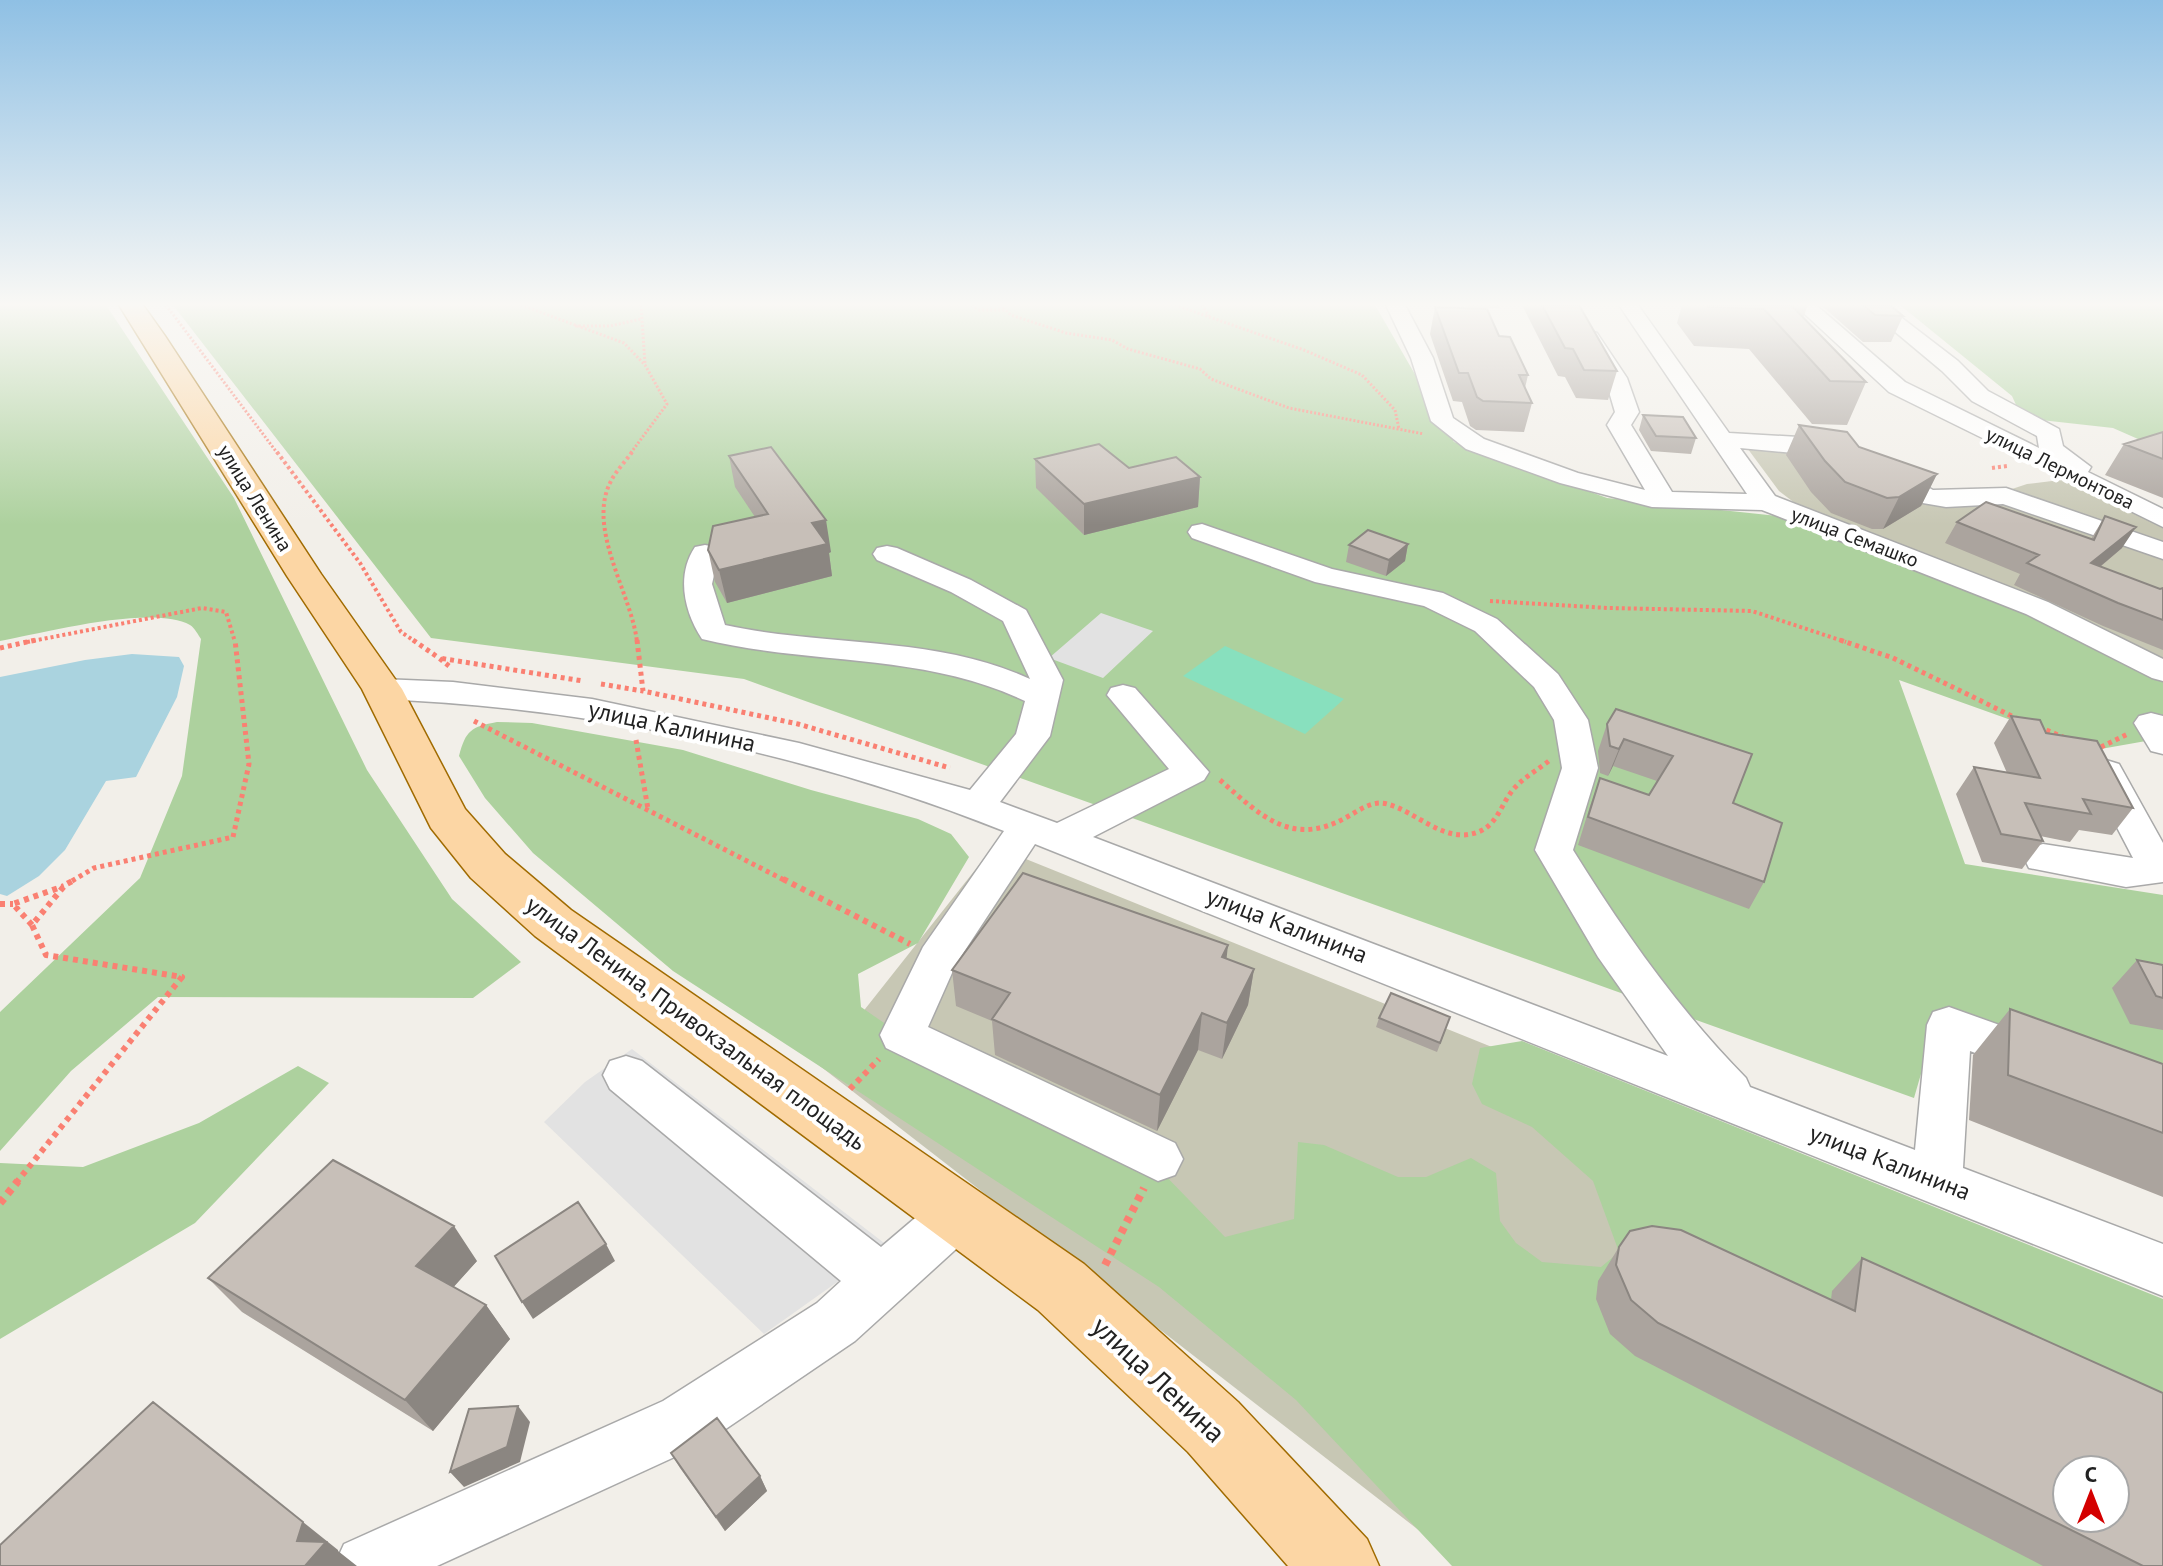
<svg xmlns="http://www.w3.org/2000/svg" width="2163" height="1566" viewBox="0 0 2163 1566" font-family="'PT Sans',sans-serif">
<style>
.construction{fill:#c7c7b4;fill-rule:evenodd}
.forest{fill:#add19e;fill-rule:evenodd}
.pitch{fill:#88e0be}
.parking{fill:#e2e2e2}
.water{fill:#aad3df}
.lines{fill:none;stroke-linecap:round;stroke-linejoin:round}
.minor-casing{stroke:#a9a9a9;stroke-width:3}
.major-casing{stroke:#a06b00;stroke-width:3}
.path-far4{stroke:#fa8072;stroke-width:3;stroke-dasharray:2 2;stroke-linecap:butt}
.path-far3{stroke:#fa8072;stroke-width:4;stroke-dasharray:3 3;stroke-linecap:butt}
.path-far2{stroke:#fa8072;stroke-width:5;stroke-dasharray:4 4;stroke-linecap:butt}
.path-far1{stroke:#fa8072;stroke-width:6;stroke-dasharray:5 5;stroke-linecap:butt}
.path{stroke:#fa8072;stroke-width:8;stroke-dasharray:6 6;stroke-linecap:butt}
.minor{fill:#fff;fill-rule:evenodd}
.major{fill:#fcd6a4;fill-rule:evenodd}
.wall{fill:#aba49e}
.shaded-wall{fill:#8b8681}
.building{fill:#c7bfb8;stroke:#8b8681;stroke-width:2;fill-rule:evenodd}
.labels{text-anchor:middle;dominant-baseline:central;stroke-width:8;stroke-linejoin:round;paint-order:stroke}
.far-street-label{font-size:20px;fill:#222;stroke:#fff}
.street-label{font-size:24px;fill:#222;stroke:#fff}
.near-street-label{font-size:28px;fill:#222;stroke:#fff}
</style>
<rect width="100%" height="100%" fill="#f2efe9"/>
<path class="construction" d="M1793,439l133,54 77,-1 24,-8 41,-5 95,47v134l-363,-153 -21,-16 -37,-50z
M994,846l1169,472v248h-698l-645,-500zM2067,1470h48v48h-48z"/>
<path class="forest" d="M0,305h106l128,193 133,272 85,129 69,63 -48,36 -315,-1 -87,74 -71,80v-139l140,-134 42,-102 19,-137c-3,-4 -6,-11 -11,-14 -38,-21 -146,8 -190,16z
M173,305h1202l79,137 153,56 181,19 247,95 128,68v58l-68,12 -196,-70 66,184 198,31v209l-224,-92 -25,86 -1170,-419 -313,-41z
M1900,305h263v145l-50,-22 -91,-10 -10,-22z
M497,722l35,1 151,27 128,40 107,29 33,15 18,23 -51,86 -60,31 3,33 107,74 189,86 68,70 69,-18 4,-77 26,3 74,32h28l45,-19 25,15 4,48 16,22 26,19 59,5 18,-15 -26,-71 -61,-54 -50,-23 -10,-20 8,-36 42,-7 641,258v267h-711l-156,-166 -137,-113 -486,-316 -140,-118 -48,-55 -26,-42c7,-26 12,-29 38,-34zM2067,1470h48v48h-48z
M298,1066l31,17 -134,140 -195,116v-176l83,4 116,-44z"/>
<path class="pitch" d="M1225,646l119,53 -39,35 -122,-58z"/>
<path class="parking" d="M1101,613l52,18 -50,47 -54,-20z
M632,1049l256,197 -124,88 -220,-212 41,-40z"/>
<path class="water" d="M132,654l47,3 5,9 -7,31 -41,80 -30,4 -41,69 -26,26 -32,20 -7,-2v-217l85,-17z"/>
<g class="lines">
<defs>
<path id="minor" d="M1386,305h19l28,53 20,60 31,21 94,34 67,17 -38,-65 8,-13 -10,-34 -25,-41 10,-6 7,2 30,45 12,34 -8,13 41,67 75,2 -128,-189h19l91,128 70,4 39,7 25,8 70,38 73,-2 157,54v17l-160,-55 -57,3 -29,-5 -71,-39 -20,-7 -86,-8 35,48 273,106 115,57v22l-11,-3 -126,-64 -264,-104 -110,-3 -92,-24 -94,-34 -35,-28 -20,-63z
M1795,305h21l89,77 134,66 -2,-12 -65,-35 -30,-30 -79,-66h22l73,56 30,30 71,38 4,17 28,21 -3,5 75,37v18l-274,-135z
M1202,524l130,45 111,24 54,26 61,55 30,46 10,48 -25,82c51,82 105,159 173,228l4,9 165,63 12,-125 6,-13 16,-5 98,35 7,13 -7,13 -16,6 -61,-23 -7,117 200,76v52l-1128,-452 -79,120 -28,63 247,116 8,16 -8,16 -17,6 -272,-133 -6,-13 43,-88 81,-116c-196,-78 -411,-123 -622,-132l-12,-3 -4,-7 4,-7 12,-3 71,3 139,17 207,44 171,47 46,-56 9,-33c-103,-49 -213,-35 -323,-62 -18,-27 -26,-64 -7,-92l10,-2 10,2 4,6 -7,31 13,41c101,22 210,10 305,54l-27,-58 -52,-29 -74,-32 -4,-6 4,-6 10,-2 10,2 74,32 55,30 37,70 -13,56 -50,66 57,21 112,-54 -62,-74 4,-7 12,-3 12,3 74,84 -5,8 -111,57 575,219 -70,-99 -63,-107 27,-82 -8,-48 -20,-33 -59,-56 -51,-25 -109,-24 -123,-44 -4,-6 4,-6z
M2151,713l12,3v38l-12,-3 -17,-28 5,-7z
M2106,760l13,4 44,79v39l-37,5 -97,-19 -5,-10 5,-10 14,-4 90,14 -45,-86 5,-8z
M626,1056l16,5 239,186 60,-51 18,-7 18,7 8,17 -8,17 -122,111 -150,102 -268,123h-103l10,-22 319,-143 154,-98 24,-22 -231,-192 -7,-14 7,-14z"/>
<path id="major" d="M119,305h24l22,31 156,238 81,115 63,120 40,45 66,56 513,354 154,138 129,137 12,27h-91l-100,-114 -150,-142 -503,-374 -64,-58 -40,-50 -69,-139 -75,-113z"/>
</defs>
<use href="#minor" class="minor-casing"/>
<use href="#major" class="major-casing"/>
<path class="path-far4" d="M166,305l112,149
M521,305l103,38 21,22 22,39 -37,50
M641,305l4,59
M972,305l6,5h27
M1000,305l11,10 55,18 46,7 16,9 72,20 11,10 78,29 135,26
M1175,305l129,45 58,25 33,35 4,19
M1202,305l7,11
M575,326h35l31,-7"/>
<path class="path-far3" d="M277,452l83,111 41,69 15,10
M632,452c-7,10 -17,20 -22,31 -23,47 22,112 27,159
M1992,468l15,-2
M1490,601l118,7 144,3 94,31
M27,642l175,-34 24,4 9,30"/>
<path class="path-far2" d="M413,640l26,18
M637,640l6,51 155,33 152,44
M1840,640l53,18 125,61
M0,648l36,-8
M449,666l-10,-8 144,23
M601,684l42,7
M474,721l312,160
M2039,727l24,10
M636,740l12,69
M2101,747l27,-13
M1220,780c41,36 72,68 127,37 13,-7 25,-17 40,-13 29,7 58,41 91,28 19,-7 23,-27 34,-41 10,-13 26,-21 38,-31
M72,881l22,-13 139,-31 16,-73 -14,-124"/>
<path class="path-far1" d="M783,879l127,65
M0,904h13
M32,925l-19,-21 51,-18
M850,1089l29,-30
M16,1183l166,-206 -136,-22 -14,-30 33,-40 11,-6"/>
<path class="path" d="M0,1203l18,-22
M1105,1265l39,-77"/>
<use href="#minor" class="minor"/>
<use href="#major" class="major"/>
</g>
<path class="wall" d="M1468,305h32l-1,3 -30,-1z
M1523,305h56l38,66 -9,29 -32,-2 -11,-21 -7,-1 -35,-69z
M1682,305h126l-5,13 63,64 -19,43 -35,-1 -63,-75 -55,-3 -17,-23z
M1821,305h69l13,11 -12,26h-28z
M1435,307l64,29 29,39 -3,13 7,15 -8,29 -48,-2 -6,-4 -8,-24 -9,-1 -23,-67z
M1643,415l53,23 -5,16 -40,-3 -12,-21z
M1799,425l60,22 78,27 -16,32 -38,23h-11l-41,-16 -20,-21 -25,-37z
M2163,432v66l-58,-23 19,-31z
M729,456l102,96 -2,1 3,23 -105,27 -12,-21 -7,-32 47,-33 -20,-30z
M1035,459l94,9 71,9 -2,30 -114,28 -48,-47z
M2105,516l17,32 -22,19 60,22 3,-1v62l-60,-24 -89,-41 6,-11 -75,-31 12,-21 134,17z
M1408,544l-3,17 -19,15 -40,-14 3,-17z
M1616,709l117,94 31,79 -15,27 -171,-64 12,-39 10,-28 49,17 8,-14 -44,-15 -5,10 -8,-3 -2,-22 9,-27z
M2011,716l35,17 87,75 -21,27 -33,-5 -9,12 -30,-6 3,5 -21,28 -40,-7 -26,-68 18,-27 33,6 -13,-30z
M1227,959l27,10 -6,36 -26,54 -24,-9 -41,81 -162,-76 -3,-34 -36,-15 -4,-36z
M2137,960l26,5v65l-33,-6 -18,-36z
M2010,1009l153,55v133l-194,-77 4,-65z
M1379,1018l68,8 -10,26 -61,-25z
M1619,1247l212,53 1,-9 30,-33 301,308h-120l-408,-210 -25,-22 -14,-35 2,-18z
M477,1261l-24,26 33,18 24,34 -77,92 -191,-119 -34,-34z
M671,1453l89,23 7,15 -42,40 -45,-63z"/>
<path class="shaded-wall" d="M1937,474l-16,32 -38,23 16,-32z
M1200,477l-2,30 -114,28v-31z
M826,520l5,32 -2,1 3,23 -105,27 -8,-33 93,-47z
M2136,527l-14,21 -45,38 14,-23z
M1408,544l-3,17 -19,15 3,-16z
M1624,739l-11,27 -5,10 11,-27z
M1228,945l-4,37 -2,-25z
M1254,969l-6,36 -26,54 5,-36z
M1202,1013l-4,37 -41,81 3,-36z
M454,1226l23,35 -35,39 -26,-34z
M606,1244l9,17 -82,58 -11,-17z
M486,1305l24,34 -77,92 -28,-31z
M518,1406l12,16 -10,40 -56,25 -14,-15z
M760,1476l7,15 -42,40 -9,-14z
M303,1522l35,28v1l19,15h-52l-8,-25z"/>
<path class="building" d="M1542,305h37l38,66 -33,-1 -11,-21 -8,-1z
M1707,305h84l75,77 -36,-1 -66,-72 -56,-2z
M1863,305h27l13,11 -28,-1z
M1435,307l52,2 12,27 11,1 18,38h-9l13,28 -49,-2 -6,-4 -9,-24h-9z
M1643,415l40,2 13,21 -40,-2z
M1799,425l48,7 12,15 78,27 -38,23 -12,1 -42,-16 -20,-21z
M2163,432v27l-39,-15z
M1099,444l30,24 47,-11 24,20 -116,27 -49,-45z
M771,447l55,73 -14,3 15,21 -108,26 -11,-20 5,-24 55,-12 -39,-58z
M1986,502l108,38 11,-24 31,11 -45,36 69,26 3,-1v32l-45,-17 -91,-40 12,-8 -82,-33z
M1368,530l40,14 -19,16 -40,-15z
M1616,709l136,45 -19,49 49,20 -18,59 -176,-65 12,-39 49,17 24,-39 -49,-17 -5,10 -9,-3 -3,-22z
M2011,716l29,4 6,13 51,8 36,67 -50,-9 8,15 -66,-11 18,38 -42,-7 -27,-67 66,11z
M1023,873l205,72 -6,12 32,12 -27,54 -25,-10 -42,82 -168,-76 18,-26 -58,-23z
M2137,960l26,5v33l-7,-2z
M1391,993l59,24 -10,26 -61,-25z
M2010,1009l153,55v69l-155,-58z
M333,1160l121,66 -38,40 70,39 -81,95 -197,-122z
M578,1202l28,42 -84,58 -27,-46z
M1652,1226l29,4 174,81 7,-53 301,135v173h-20l-485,-243 -27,-23 -15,-35 3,-18 11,-16zM2067,1470h48v48h-48z
M153,1402l150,120 -6,19 29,1 -21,24h-305v-21z
M518,1406l-11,41 -57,25 19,-63z
M717,1418l43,58 -44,41 -45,-64z"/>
<linearGradient id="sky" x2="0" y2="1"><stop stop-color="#8fc0e4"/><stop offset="0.58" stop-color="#f9f8f5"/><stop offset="1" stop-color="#f9f8f5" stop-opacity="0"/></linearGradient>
<rect width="2163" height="525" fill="url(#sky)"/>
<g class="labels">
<g class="far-street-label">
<text transform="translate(2060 468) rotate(26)">улица Лермонтова</text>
<text transform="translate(255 498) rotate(58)">улица Ленина</text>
<text transform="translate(1855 537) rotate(21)">улица Семашко</text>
</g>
<g class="street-label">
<text transform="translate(672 726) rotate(12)">улица Калинина</text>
<text transform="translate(1287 925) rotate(21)">улица Калинина</text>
<text transform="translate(696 1023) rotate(36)">улица Ленина, Привокзальная площадь</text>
<text transform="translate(1890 1162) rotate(21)">улица Калинина</text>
</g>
<g class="near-street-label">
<text transform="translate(1159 1379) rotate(43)">улица Ленина</text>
</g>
</g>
<g transform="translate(2091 1494)"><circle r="38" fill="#ffffff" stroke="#a7a7a7" stroke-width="2"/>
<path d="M0-6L14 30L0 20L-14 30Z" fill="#d40000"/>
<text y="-12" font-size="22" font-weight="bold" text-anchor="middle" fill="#222222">С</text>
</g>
</svg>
